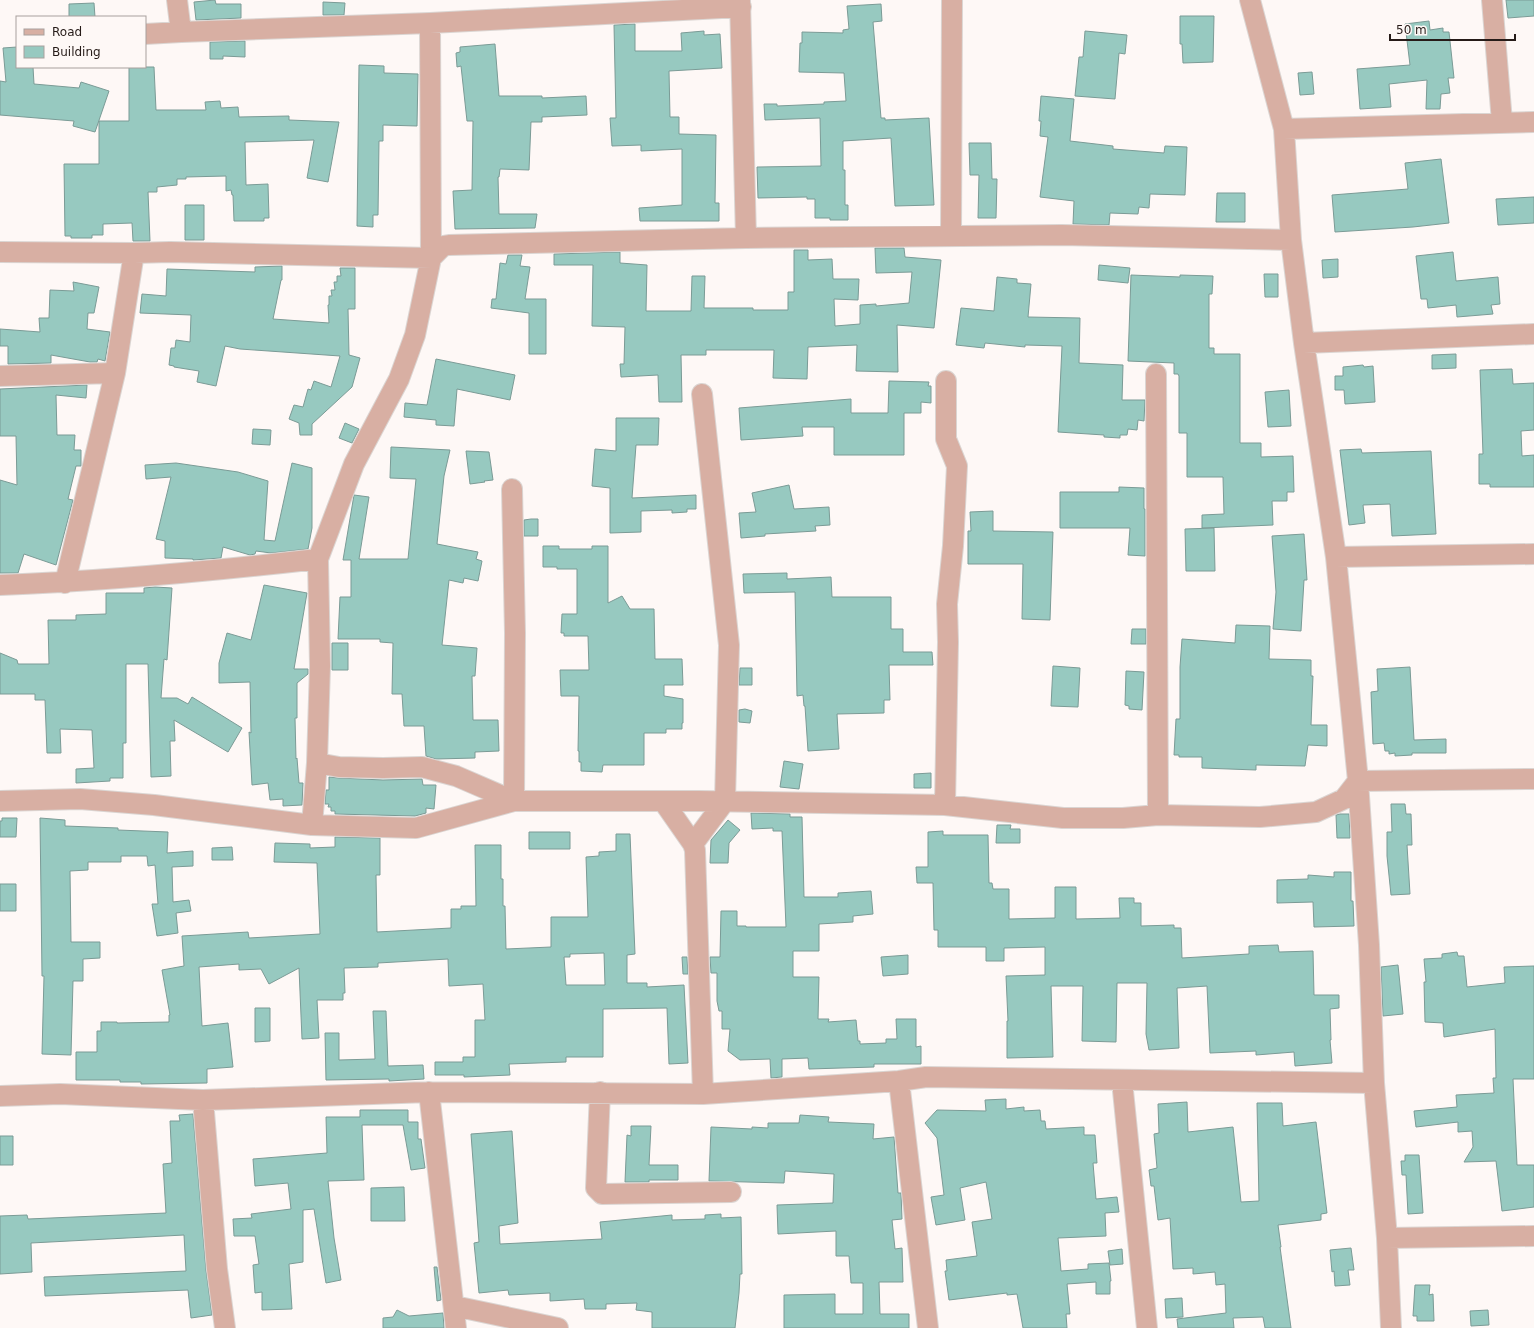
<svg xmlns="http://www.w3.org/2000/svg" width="1534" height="1328" viewBox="0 0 1534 1328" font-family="'DejaVu Sans',sans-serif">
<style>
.building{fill:#97c9c0;stroke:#7b9b96;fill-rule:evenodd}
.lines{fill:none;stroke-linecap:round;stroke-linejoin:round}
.minor-casing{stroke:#dbd5d2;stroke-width:22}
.minor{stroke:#d8afa3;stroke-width:20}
</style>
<rect width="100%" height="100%" fill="#fef8f6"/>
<path class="building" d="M215,0l1,4h25v14l-45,2 -2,-18z
M1506,0h28v16l-26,2z
M323,2l22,1 -1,12h-21z
M94,3l1,14h-26v-13z
M881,4l1,17 -9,1 8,96h4v2l44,-2 5,87 -39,1 -4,-68 -48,3v29h2v35h3v15h-18v-2h-15v-19h-8v-2l-49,1 -1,-31 64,-1 -1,-48 -55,2 -1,-16h13v2l47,-2v-2l22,-1 -2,-28 -45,-1 1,-29h2v-11l41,1v-3l6,-1 -2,-23z
M1180,16h34l-1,46 -30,1 -1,-19h-2z
M1429,21l1,9 13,-2v4h6l5,46h-6l2,15 -9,1 -1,15h-14l1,-29 -38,4 2,23 -31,2 -3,-40 53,-4 -5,-41z
M635,24v27h47l-1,-18 23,-2v4l16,-1 2,34 -53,3 1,46h9v17l37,1 -1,68h4v18h-79l-1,-13 43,-3v-56l-41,2v-6l-29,1 -2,-28h6l-2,-93z
M1085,31l42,4 -2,19 -6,-1 -4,46 -40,-3 4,-39h4z
M245,41v16l-22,-1v3h-13v-17z
M495,44l4,52h43v2l44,-2 1,19 -45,2v5h-11l-2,48 -29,-1 -1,8h-1l1,37h38l-2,14 -80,1 -2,-38 19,-1 1,-69h-6l-6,-55 -4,1 -1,-14 4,-1v-5z
M17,47v20h16l1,17 45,4 2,-6 28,9 -14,41 -22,-6 1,-5 -74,-6v-34l6,1 -3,-34z
M359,65l25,1v7l34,1 -1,52 -34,-1v16h-4l-1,74h-5v12l-16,-1z
M129,67h25l2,43h50l-1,-8 15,-1 1,7 17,-1 1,10 50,-1v4l50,2 -11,60 -21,-4 7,-38 -69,2 1,43 22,-1 1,34h-5v3h-30l-1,-26h-1l-1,-5 -5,1v-15l-40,1v2h-9v6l-20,2v5h-9l2,49h-17l-1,-18 -29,1v11h-11v3h-21v-2h-6l-1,-72h35v-43h30z
M1312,72l2,22 -14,1 -2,-22z
M1041,96l33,3 -4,42 43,5v3l51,4 1,-7 22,1 -2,48 -35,-1 -1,14 -10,-1 -1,7 -28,-1 -1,12 -36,-1 1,-23 -34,-4 8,-60 -8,-1 1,-15h-2z
M969,143h22l1,36h5l-1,39h-18l1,-43h-9z
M1441,159l8,64 -36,4 -78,5 -3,-37 76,-6 -3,-26z
M1217,193h28v29h-29z
M1534,197v26l-36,2 -2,-26z
M185,205h19v35h-19z
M875,248h29l1,9 36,3 -7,68 -37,-3 1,47 -42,-1 1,-26 -49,2 -1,32 -34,-1 1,-28h-68v5h-25l1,47h-23l-1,-27 -37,2 -1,-13h4l1,-37 -33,-1 1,-61h-39v-11l66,-2v11l27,2 -1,46h45l1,-35h13l-1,32h49v2h35v-18h6v-42h14v10l24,-1 1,20h26l-1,21 -24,-1 1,27 25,-2v-19l16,-1v2l33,-3 3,-31 -36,1z
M1453,252l3,29 42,-4 2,27 -9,1 2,9 -36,3 -1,-12 -28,3 -1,-9h-6l-5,-43z
M508,255h14l-2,11 10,1 -5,32h21v55h-17v-41l-38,-5 1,-9h4l4,-36 6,1z
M1338,259v18l-15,1 -1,-18z
M1099,265l31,3 -2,15 -30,-3z
M282,266v14h-1l-8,39 56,4 -1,-18h1v-9h3l-1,-6h4l-1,-8h3v-6h4l-1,-8h15v41h-7l1,46 11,3 -8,29 -40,37v11h-12l-1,-12 -10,-4 5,-14 9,2 5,-18 3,1 3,-9 17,6 9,-31 -100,-7 -15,-3 -9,40 -19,-4 2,-11 -25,-4v-1l-5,-1 2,-17h4l1,-8 14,2 1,-27 -51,-2 2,-19 24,2 1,-27 88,3v-5z
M1264,274h14v23h-13z
M1131,275l49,2v-2l33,1 -1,18h-3v54h5v6h26v89h21v14l32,-1 1,36h-7v9h-15l1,24 -71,3v-13l22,-1 -1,-37h-36v-44h-8v-57l-1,-2h-4v-11l-46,-2z
M997,277l20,2v4l14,1 -3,33 52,1 -1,45 44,2 -1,35h23l-1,21 -6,-1 -1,10 -9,-1 -1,6h-7v3l-16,-1v-2l-46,-3 4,-86 -37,-1v2l-40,-4 -1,5 -28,-3 5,-37 33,3z
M73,282l26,5 -5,26h-6l-1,16 23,3 -5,29 -7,-2 -1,3h-7l-39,-7v8l-43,1v-18h-8v-17l40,3 -1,-14h10l1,-28 24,1z
M1456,354v14l-24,1v-14z
M436,359l79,16 -5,25 -53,-11 -3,37 -18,-1v-5l-32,-3 1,-14 22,2z
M1363,365l1,2 9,-1 2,36 -30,2 -1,-14h-9v-14h8v-9z
M1512,369l1,15 21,-1v47l-13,1 1,25 12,-1v32h-44v-3h-11v-30h4l-3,-84z
M889,381l40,1 -1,4h3v17l-10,-1v11h-17v42h-70v-28h-32l1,9 -62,4 -2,-32 112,-9v14h37z
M87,385l-1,13 -30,-3 1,40h18l-1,15h7v16h-5l-8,33 5,1 -17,65 -32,-11 -6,19h-18v-93l17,5 -1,-49h-16v-47z
M1289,390l2,36 -23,1 -3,-35z
M616,418h43l-1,27h-22l-4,53 64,-3v14h-9v3l-15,1v-3l-31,1v21l-31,1v-45l-18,-2 3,-37 21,2z
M345,423l14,6 -7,14 -13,-5z
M253,429l18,1 -1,15 -18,-1z
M391,447l59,3 -6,26 -7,68 41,8 -2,7 6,2 -4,20 -14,-3 -1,5 -14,-3 -7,65 35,3 -2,28h-3l1,44h25l1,31 -24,1v6l-39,1 -10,-3 -2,-30h-20l-2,-32h-10l1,-51 -13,-1v-3h-42l2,-42h11v-37h-8l11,-65 15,2 -10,62h49l8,-80 -26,-1z
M1361,449l1,4 69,-2 5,83 -44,2 -2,-32 -27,1 2,18 -16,2 -9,-75z
M466,451l23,1 4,28 -9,1 1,1 -15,2z
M176,463l62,9 30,9 -4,59 11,1 17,-78 20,5v60l-4,21 -37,4 -15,-2 -1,3 -5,1 -27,-8 -2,11 -28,2v-1l-28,-1v-17l-9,-2 15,-62 -25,2 -1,-14z
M789,485l5,24 35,-2 1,18 -15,1 1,5 -51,3v2l-24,2 -2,-25 17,-1 -4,-19z
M1119,487l25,1v21h1v47l-17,-1 2,-27h-70v-36h59z
M993,511v20l60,1 -3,88 -28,-1 1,-55h-55v-33h3l-1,-19z
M531,519h7v17h-14v-16z
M1214,528l1,43h-29l-1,-42z
M1304,534l3,46h-3l-3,51 -28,-2 3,-37 -4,-56z
M543,546h16v3h33v-3h16v57l14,-7 8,13h24l1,50h27l1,26h-19v11l19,3v24h-1v6h-16v4h-22v32h-41l-1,7 -21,-1v-9h-2v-11h-1l1,-55h-18l-1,-26h29l-1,-34h-24v-3h-3l1,-19h15v-45h-20v-2h-14z
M787,573v6l44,-2 1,20h59v32h12v23h29l1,13h-44l1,35h-6v13l-47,1 2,35 -31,2 -3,-45h-1l-1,-11 -6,1 -2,-104 -51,1 -1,-19z
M264,585l43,8 -13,76h14v5l-11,9v35h-2l1,41 1,-1 2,25h4l-1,22 -19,1v-7l-13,1 -2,-17 -16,2 -3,-53 2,1 -1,-51 -31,1v-20l8,-30 24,7z
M155,587l17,1 -5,72 -3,-1 -3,39h16l11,6 4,-7 50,31 -14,24 -54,-32 1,21h-5l1,35 -20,1 -3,-113h-22v79h-3v35h-13v3l-34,2v-14l18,-1 -2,-38 -32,-1 1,24h-14l-2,-53h-10v-6h-35v-41l17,7 1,4h31l-1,-44h28v-5l30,-1v-21h38v-5z
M1236,625l34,1 -1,33 42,1v16h2l-2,49h16v21l-19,-1 -3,21 -49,-1v5l-54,-2v-11h-23v-2h-5l2,-36h4v-52l2,-28 53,4z
M1132,629h14v15h-15z
M332,643h16v27h-16z
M1053,666l27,2 -2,39 -27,-1z
M1410,667l4,73 32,-1v14h-34v2l-17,1v-3l-6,1v-3h-4l-1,-8 -11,1 -2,-52 7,-1 -1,-22z
M740,668h12v17h-13z
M1126,671l18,1 -2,38 -13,-1v-3l-4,-1z
M745,709l7,2 -2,12 -11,-1v-12z
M784,761l19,3 -4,25 -19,-2z
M931,773v15h-17v-14z
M329,777l10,1 44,2 39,-1 1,6h13l-2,24 -8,-1v5l-11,3 -80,-2v-3h-4v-4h-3l1,-3h-4l1,-14h3z
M1391,804h14l1,10h5l1,31h-5l3,49 -19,1 -4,-39v-24h5z
M751,813l39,1v3h12l2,80h34v-4l33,-2 2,23 -20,2v6l-34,2v27h-26v26h26l-1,42h11l-1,3 28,-2 2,21h2v3l26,-1v-4h11l-1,-20h20v28l5,-1v18h-47v3l-65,2 -1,-11 -26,1v18l-11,1 -1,-19 -30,1 -12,-9 2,-22h-8v-18h-3l-2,-10v-28h-6l-1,-16h10l1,-46h16v15h9v1h40l-4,-96h-9v-3l-21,1z
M1340,814h9l1,24h-13l-1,-23z
M2,818h15l-1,19h-16v-16h2z
M40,818l25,2v6l53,2v2l50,2 -1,21 26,-2v15l-21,1 1,35 16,-2 2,11 -15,2 2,20 -21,3 -5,-32h6l-3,-39 -7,1 -1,-10h-26v6h-33v8l-18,1 1,71h29v16l-17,1v22h-10l-2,74 -29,-1 2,-78h-2z
M728,820l12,10 -11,13 -1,20h-18l1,-23z
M997,825h14l-1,4h10v14h-24z
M943,831v4h45l1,48h3l1,6h16v30l46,-1v-31h21v32l44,-1 -1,-20h15v5h7v23l33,-1v3h7l1,30 67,-4v-8l29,-1 1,7 34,-1 1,44h25v13l-9,1 1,31h-1l2,23 -37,3 -1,-14 -38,3v-4l-46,2 -3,-67 -30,2 2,60 -30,2 -3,-16 1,-51h-30l-1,59 -34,-1 1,-55h-32l2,71 -46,1v-37h1l-2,-45 39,-1v-28l-41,1v13h-18v-14h-48v-17h-4l-1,-47h-16l-1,-16h12v-35z
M529,832h41v17h-41z
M616,834h14l5,120 -8,1v28h20v4l37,-2 4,78 -19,1 -2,-56 -64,1v48h-37v5l-57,2 1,11 -46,2v-2h-29v-13h28v-5h12v-37h10l-2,-36 -34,2 -1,-27 -70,4v4l-34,1 1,25h-2v7h-26l2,38 -17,1 -3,-71 -30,16 -8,-15 -22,1v-6l-40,3 3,59 26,-3 5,44 -26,2v14l-66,1v-2h-21v-2h-44v-28h21v-21h4v-9h16v1l52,-1v-7h1l-8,-45 22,-4 -2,-30 66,-4 1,6 71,-4 -3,-71 -43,-1 1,-19 35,1v4l25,-1v-10l45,1v37h-4l1,57 74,-4v-19h10v-3h15l-1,-61h26v34h2v27h2l1,43 45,-2v-30h37l-2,-60 13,-1v-4l17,-1zM604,953l1,32h-39l-2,-28h6v-3z
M232,847l1,13h-21v-12z
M1334,872h17v29h2l1,25 -40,1 -1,-25 -36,1v-23l31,-1v-4l26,2z
M0,884h16v27h-16z
M1457,952l1,4h6l3,31 38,-4 -1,-16 30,-1v113h-21l4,86h17v42l-32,4 -6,-50 -32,1 9,-15 -1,-16 -14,1v-10l-42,5 -2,-16 43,-4 -1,-12 38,-2 -1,-15h3l-1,-49 -51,8 -1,-14 -18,-1 -1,-40h2l-2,-23 18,-1v-4z
M908,955v19l-25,2 -2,-19z
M682,957h5l1,17h-5z
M1398,965l5,49 -20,2 -2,-49z
M255,1008h15v33l-15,1z
M373,1011h13l2,55 35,-1 1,14 -35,2v-2l-63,1 -1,-47h14v27l36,-1z
M1006,1099v10l18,-2v4l16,-1 1,11h4l1,8 38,-2v8h11l2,28h-4l3,36 21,-2 2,15 -14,1 1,23 -48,2 3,33 27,-2v-5l21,-1 2,18h-1v13h-14v-12l-29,2 3,30h-4l1,14h-44l-6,-34 -10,1v-2l-58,7 -4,-29h2l-1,-11 31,-4 -5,-34 20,-3 -6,-37 -26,6 5,32 -29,5 -5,-28 13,-2 -7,-57 -12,-15 12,-13 49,1 -1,-11z
M1187,1102l1,30 45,-5 8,75 18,-1 -2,-98h25l1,23 33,-4 11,91 -6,1v6l-43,5 3,22h-1l11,81h-26l-2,-11 -30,1 1,10h-56l-1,-9 49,-6 -1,-29 -9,1 -1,-13 -22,2v-6l-20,1 -3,-51 -12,2 -4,-34h-3l-2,-16 8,-2 -3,-34 5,-1 -1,-29z
M360,1110h48v12h10v17h3l4,29 -14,2 -8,-45h-41l2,55 -36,1 6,57 7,42 -15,3 -12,-74 -11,1v52l-14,2 3,45 -30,1v-18l-7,1 -2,-28 6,-1 -4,-28h-21l-1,-17 19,-1 -1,-4 40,-5 -3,-26 -33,3 -2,-27 74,-6 -1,-36h34z
M193,1114l13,156 6,45 -21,3 -3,-28 -143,6 -1,-19 142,-6 -2,-36 -153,8 1,29 -32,2v-58l27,-1 1,4 138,-6 -3,-49 9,-1 -2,-42h10l-1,-6z
M800,1115l29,2 -1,5 46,2 -1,15 21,-2 4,56h3l1,26 -10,1 3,29 7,-1 1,34h-24l1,32h29v14h-125v-33l51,-1v20h28v-31h-12l-2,-27h-13v-25l-58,3 -1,-29 56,-2 1,-29 -49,-3 -1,12 -75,-2 2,-54 41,2v-2l16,1v-5h31z
M631,1126h20l-2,39h29v15h-29v2h-24l2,-47 4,1z
M512,1131l6,92 -19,3 1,18 102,-5 -2,-17 72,-7v5l33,-1v-4l16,-1v4l20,-1 1,57h-2l-1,19 -4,35h-83v-16l-16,-2 1,-7 -31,1v5h-21l-1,-10 -34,2v-8l-41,2 -1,-5 -29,3 -5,-50 5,-1 -8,-108z
M0,1136h13v29h-13z
M1405,1155h14l4,58 -15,1 -2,-39h-4l-1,-14h4z
M404,1187l1,34h-34v-33z
M1351,1248l3,22h-6l2,15 -15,1 -1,-15 -2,1 -2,-22z
M1122,1249l1,15 -13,1 -2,-14z
M434,1267h3l4,33 -4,1z
M1415,1285h15l-1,10 4,-1 1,27h-17v-5h-4z
M1182,1298l1,19 -17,1 -1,-19z
M397,1310l12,6 34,-3 1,15h-61v-10l10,-1z
M1488,1310l1,15 -18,1 -1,-15z"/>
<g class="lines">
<defs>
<path id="minor" d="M177,0l4,32
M740,0l6,238
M1250,0l34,129 7,111 13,103 32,214 22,224 11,164 5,138
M1492,0l10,122
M145,34l36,-2 249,-9 311,-16
M1284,129l250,-7
M951,236l1,-236
M0,252l134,1
M1304,343l230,-9
M1156,374l2,441
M0,376l115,-3
M1336,557l198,-3
M65,583l50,-210 19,-120 36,-1 261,6 12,-12 6,-1 297,-7 315,-3 230,5
M0,585c107,-4 212,-14 318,-26
M317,763l22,4 44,1 39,-1 34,9 58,25 1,-168 -3,-144
M0,801l80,-2 74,6 158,20 104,3 98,-27h184l247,4 118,13h60l35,-3 102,2 56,-5 28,-13 14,-18 176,-2
M663,801l30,43 2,6 8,244
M945,805l3,-163 -1,-38 6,-58 4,-80 -11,-27v-58
M312,825l5,-62 3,-97 -2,-107 36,-95 45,-85 16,-44 16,-77 -1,-235
M693,844l32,-43 4,-156 -27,-251
M899,1081l29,247
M1122,1081l25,247
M429,1092l27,236
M600,1092l-4,96 6,6 129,-2
M0,1096l60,-2 143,6 226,-8 274,2 196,-13 27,-4 448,6 13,155 4,90
M203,1100l14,169 8,59
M1387,1238l147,-2
M454,1306l104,22"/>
</defs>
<use href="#minor" class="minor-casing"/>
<use href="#minor" class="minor"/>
</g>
<rect x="16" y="16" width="130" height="52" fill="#fef8f6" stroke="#a8a09d"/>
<rect x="24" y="29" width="20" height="6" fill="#d8afa3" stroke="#a8a09d"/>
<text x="52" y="36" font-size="12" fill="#261b18">Road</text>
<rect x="24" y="46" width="20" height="12" fill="#97c9c0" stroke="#a8a09d"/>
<text x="52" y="56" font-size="12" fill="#261b18">Building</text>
<path d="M1390 34v6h125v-6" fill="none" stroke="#261b18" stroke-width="2"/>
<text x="1396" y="34" font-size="12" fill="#261b18" stroke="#fef8f6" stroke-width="3" paint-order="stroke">50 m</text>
</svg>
